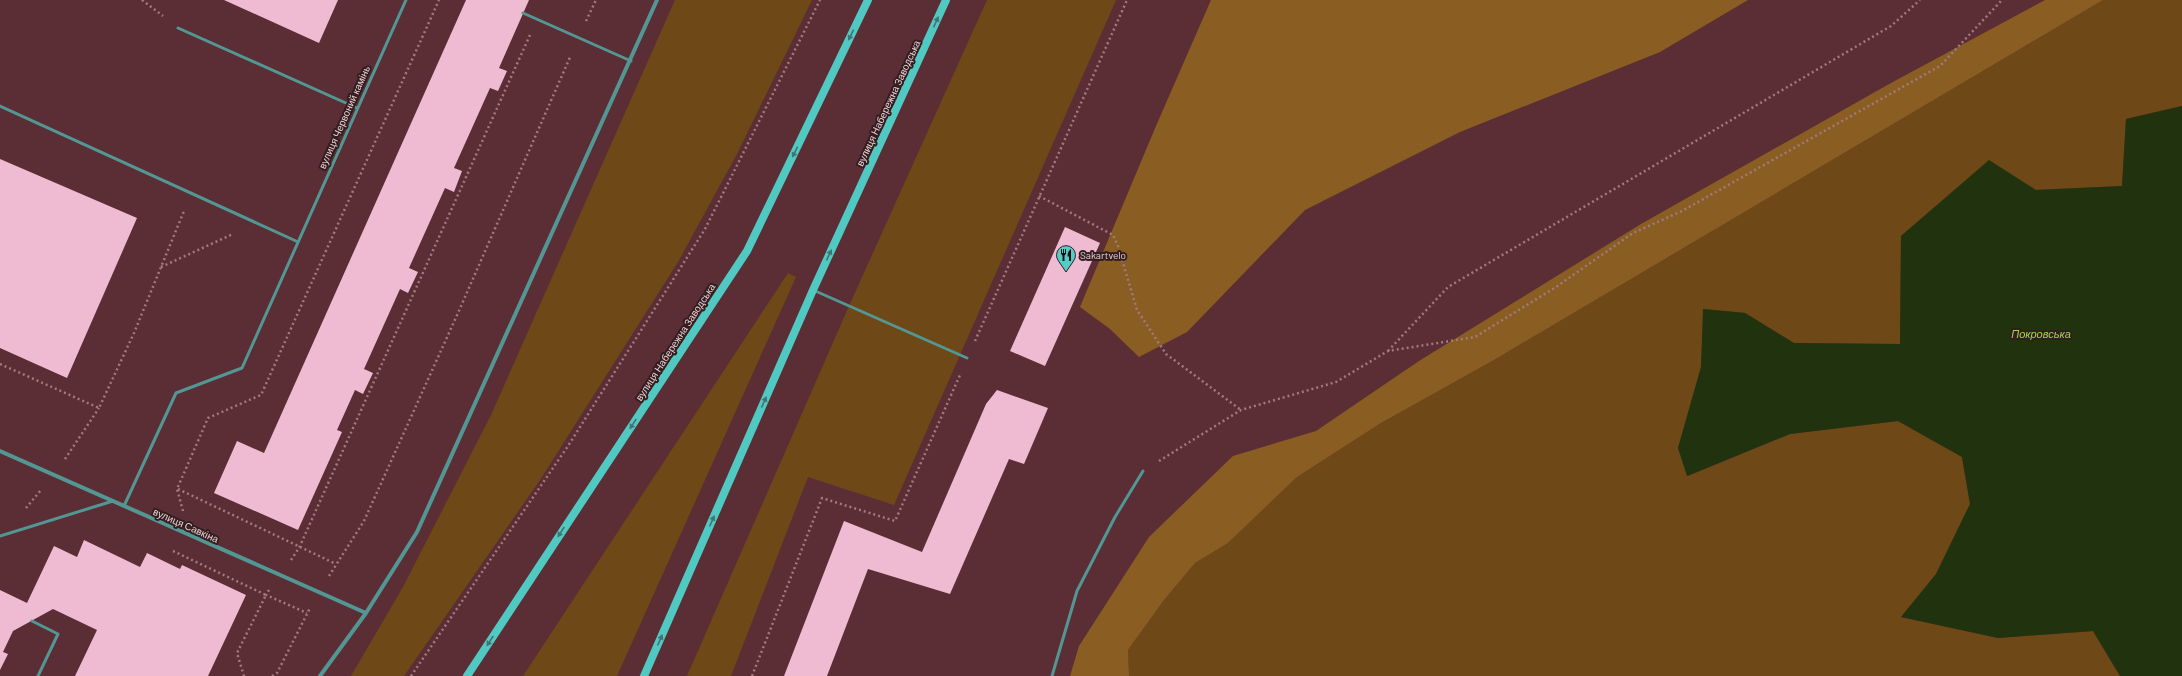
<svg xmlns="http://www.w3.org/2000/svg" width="2182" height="676" viewBox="0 0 2182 676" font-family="Barlow,sans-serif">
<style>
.green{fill:#6e4917}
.forest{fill:#8a5e22}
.water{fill:#21330e}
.building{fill:#efbbd2}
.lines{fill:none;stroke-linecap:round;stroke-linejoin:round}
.path{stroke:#a07a7f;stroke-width:2.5;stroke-dasharray:2 3;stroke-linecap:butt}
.service{stroke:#529793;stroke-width:3}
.minor{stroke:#529793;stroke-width:4}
.secondary{stroke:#51c9c3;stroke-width:8}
.oneway{fill:#427472}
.labels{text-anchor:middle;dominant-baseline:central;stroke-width:4;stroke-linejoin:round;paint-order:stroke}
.street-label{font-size:10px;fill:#efd1d4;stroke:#321e20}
.poi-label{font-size:10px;fill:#efd1d4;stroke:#321e20;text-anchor:start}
.water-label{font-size:11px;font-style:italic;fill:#97da48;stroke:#321e20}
</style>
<rect width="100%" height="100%" fill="#5b2e35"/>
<path class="green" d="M675,0h137l-75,154 -59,108 -138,218 -136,196h-53l52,-89 88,-172z
M987,0h129l-222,505 -86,-28 -77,199h-44l162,-370z
M2103,0h79v106l-56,13 -4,67 -86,4 -47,-29 -88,75 -1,108 -106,-1 -49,-30 -41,-4 -3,58 -23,81 10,28 102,-42 108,-13 64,36 8,47 -34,70 -35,43 97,21 95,-7 27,45h-991l-1,-26 36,-50 31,-37 33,-20 69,-66 84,-54 113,-63z
M788,273l8,4 -179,399h-94z"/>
<path class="forest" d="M1211,0h537l-88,52 -200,80 -155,78 -118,122 -48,25 -29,-28 -30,-22 76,-181z
M2045,0h58l-609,360 -113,63 -84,54 -69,66 -33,20 -31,37 -36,50 1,26h-59l9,-30 70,-109 84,-81 83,-25 103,-70 222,-137 250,-141z"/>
<path class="water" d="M2182,106v570h-62l-27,-45 -95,7 -97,-21 35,-43 34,-70 -8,-47 -64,-36 -108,13 -103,42 -9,-28 23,-81 2,-58 42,4 49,30 106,1 1,-108 88,-76 47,30 86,-4 4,-67z"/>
<path class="building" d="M224,0h114l-19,43z
M466,0h63l-30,68 8,3 -9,20 -8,-3 -36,80 8,3 -8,21 -9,-4 -36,80 9,4 -10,21 -8,-4 -36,80 9,4 -10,21 -8,-4 -18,40 5,2 -44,98 -84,-37 23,-52 27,12z
M0,159l137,59 -70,160 -67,-30z
M1065,227l35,16 -55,123 -35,-15z
M997,390l51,18 -24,56 -15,-5 -59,135 -82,-25 -41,107h-43l60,-155 78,31 64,-148z
M84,540l56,27 7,-14 33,16 2,-4 64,30 -38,81h-133l22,-46 -44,-21 -40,22 -10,21 5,2 -8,16v-80l27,13 27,-57 23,11z"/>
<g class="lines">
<path class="path" d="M142,0l21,16
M586,21l10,-21
M1039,196l74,39 5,11 19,64 29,44 75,56
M161,267l72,-33
M975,341l152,-341
M1388,351l60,-64 443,-261 29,-26
M0,364l99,44 35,-75 50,-122
M65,459l34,-51
M1159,461l82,-51 95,-28 52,-31 87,-14 81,-50 77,-54 49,-22 258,-145 62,-66
M178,489l158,75
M26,508l15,-18
M183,511l-6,-22 31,-71 53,-23 178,-395
M173,551l93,44 -29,58 7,23
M291,560l8,-12 231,-513
M329,576l35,-55 94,-208 113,-258
M269,590l-3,5 41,18
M272,676l5,-3 33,-65
M411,676l157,-230 137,-217 115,-229
M752,676l70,-178 73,23 65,-146"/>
<path class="service" d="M523,13l108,48
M178,28l179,80
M0,106l296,135
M813,290l154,68
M124,506l52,-113 66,-25 164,-368
M0,536l113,-35
M32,621l26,13 -20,42
M1052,676l25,-85 38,-74 28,-46"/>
<path class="minor" d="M0,451l366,162
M320,676l46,-63 51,-81 240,-532"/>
<path class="secondary" d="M467,676l280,-425 121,-251
M644,676l169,-386 133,-290"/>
</g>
<defs><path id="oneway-solid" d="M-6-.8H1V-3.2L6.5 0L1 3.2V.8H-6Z"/></defs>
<g class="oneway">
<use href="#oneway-solid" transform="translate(936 22) rotate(-66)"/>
<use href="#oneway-solid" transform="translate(851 35) rotate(116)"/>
<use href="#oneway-solid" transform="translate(795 152) rotate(116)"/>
<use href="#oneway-solid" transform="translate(829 255) rotate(-65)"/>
<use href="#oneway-solid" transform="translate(764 402) rotate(-66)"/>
<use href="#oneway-solid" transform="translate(633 424) rotate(123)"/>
<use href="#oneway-solid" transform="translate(712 521) rotate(-66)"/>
<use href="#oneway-solid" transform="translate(561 532) rotate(123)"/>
<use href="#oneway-solid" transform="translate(660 640) rotate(-66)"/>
<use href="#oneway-solid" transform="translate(490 641) rotate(123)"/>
</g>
<defs>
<symbol id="restaurant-pin" viewBox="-11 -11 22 30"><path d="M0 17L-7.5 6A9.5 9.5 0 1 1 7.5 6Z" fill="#54cdc8" stroke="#321e20"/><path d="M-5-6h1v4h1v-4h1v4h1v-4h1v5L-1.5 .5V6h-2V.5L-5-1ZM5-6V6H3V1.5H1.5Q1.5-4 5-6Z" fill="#111"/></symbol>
</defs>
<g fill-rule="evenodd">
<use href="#restaurant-pin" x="1055" y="244" width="22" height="30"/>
</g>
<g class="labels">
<g class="street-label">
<text transform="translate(888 103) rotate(-65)">вулиця Набережна Заводська</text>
<text transform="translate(344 117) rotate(-66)">вулиця Червоний камінь</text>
<text transform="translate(675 342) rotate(-57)">вулиця Набережна Заводська</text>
<text transform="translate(186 525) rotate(24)">вулиця Савкіна</text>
</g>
<g class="poi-label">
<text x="1080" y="255">Sakartvelo</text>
</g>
<g class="water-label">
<text x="2041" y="333">Покровська</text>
</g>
</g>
</svg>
